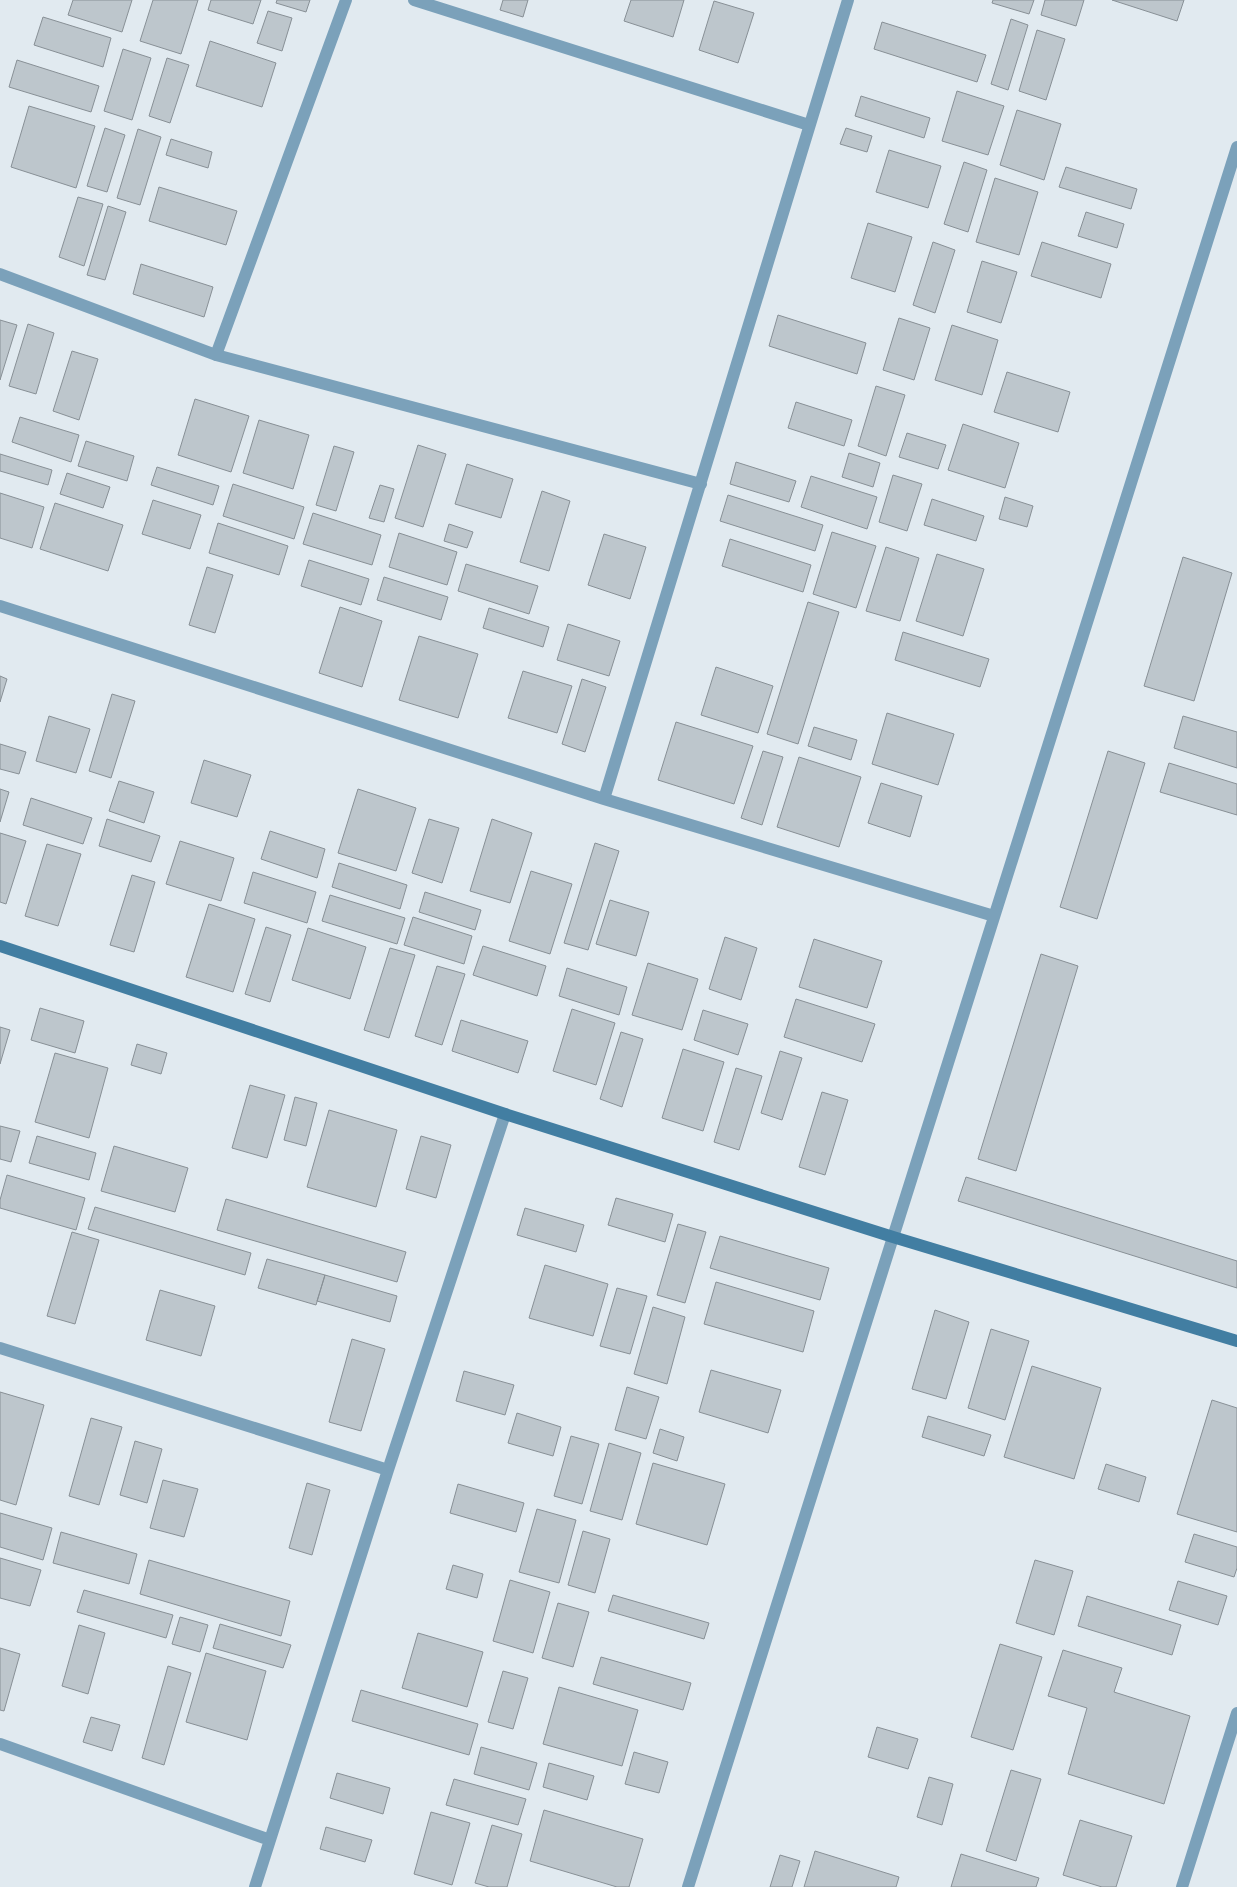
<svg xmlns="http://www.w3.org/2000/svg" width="1237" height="1887" viewBox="0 0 1237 1887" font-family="Inter,sans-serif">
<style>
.building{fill:#bdc6cc;stroke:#889096}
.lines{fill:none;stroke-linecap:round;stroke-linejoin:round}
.street{stroke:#7ba1ba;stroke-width:12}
.secondary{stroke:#427ea2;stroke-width:12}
</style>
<rect width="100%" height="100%" fill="#e1eaf0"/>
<path class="building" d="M73,0h59l-10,32 -54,-17z
M153,0h45l-17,54 -41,-13z
M211,0h50l-8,24 -45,-14z
M277,0h33l-4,12 -30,-9z
M503,0h25l-5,17 -23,-7z
M631,0h53l-11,37 -49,-16z
M993,0h41l-5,14 -37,-11z
M1045,0h39l-8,26 -35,-11z
M1112,0h72l-7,21z
M714,1l40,12 -16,50 -39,-13z
M268,11l24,7 -10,33 -25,-8z
M43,17l68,21 -8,29 -69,-22z
M1011,19l17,6 -20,65 -17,-6z
M882,22l104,33 -9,27 -103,-33z
M1037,30l28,9 -19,61 -27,-9z
M210,41l66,22 -14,44 -66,-21z
M123,49l28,9 -19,62 -28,-9z
M167,58l22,7 -19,58 -21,-7z
M17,60l82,26 -8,26 -82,-25z
M957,91l47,15 -16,49 -46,-14z
M861,96l69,22 -6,20 -69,-22z
M29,106l66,20 -19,62 -65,-21z
M1017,110l44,14 -17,56 -44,-15z
M105,128l20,7 -18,57 -20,-6z
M846,128l26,8 -5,16 -27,-8z
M138,129l23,8 -21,68 -23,-7z
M171,139l41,13 -4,16 -42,-13z
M889,150l52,16 -13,42 -52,-16z
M964,162l23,8 -19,62 -24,-8z
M1066,167l71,22 -6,20 -72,-22z
M995,178l43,14 -19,63 -43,-13z
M159,187l78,24 -11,34 -77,-24z
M78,197l25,7 -19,62 -25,-9z
M108,206l18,6 -21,68 -18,-5z
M1086,212l38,12 -7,24 -39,-12z
M868,223l44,14 -17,55 -44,-14z
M933,242l22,8 -20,63 -22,-8z
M1042,242l69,22 -10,34 -70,-22z
M982,261l35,11 -16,51 -34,-11z
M141,264l72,23 -9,30 -71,-23z
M778,315l88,28 -9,31 -88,-28z
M899,318l31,10 -16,52 -31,-10z
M0,320l17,5 -17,55z
M28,324l26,9 -18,61 -27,-8z
M952,325l46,15 -16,55 -47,-15z
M72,351l26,8 -19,61 -26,-9z
M1007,372l63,20 -12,40 -64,-20z
M876,386l29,9 -19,61 -28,-10z
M195,399l54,17 -18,56 -53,-17z
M796,402l56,18 -8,26 -56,-18z
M20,417l59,18 -8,27 -59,-20z
M259,420l50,15 -16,54 -50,-16z
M963,424l56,19 -14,45 -57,-18z
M907,433l39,12 -8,24 -39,-12z
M86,441l48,15 -7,25 -49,-15z
M418,445l28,9 -23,73 -28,-9z
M334,446l20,6 -18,59 -20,-6z
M849,453l31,10 -7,24 -31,-10z
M0,454l52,16 -4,15 -48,-14z
M736,462l60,19 -7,21 -59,-18z
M467,464l46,15 -12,39 -46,-14z
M157,467l62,19 -6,19 -62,-20z
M67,473l43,14 -7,21 -43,-14z
M893,475l29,9 -15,47 -28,-9z
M811,476l66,21 -10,32 -66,-22z
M233,484l71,23 -10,32 -71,-23z
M380,485l14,4 -10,33 -15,-4z
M542,491l28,10 -21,70 -29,-9z
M0,493l44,14 -12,41 -32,-10z
M728,495l95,30 -8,26 -95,-30z
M1005,497l28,9 -6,21 -28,-8z
M932,499l52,17 -8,25 -52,-16z
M153,500l48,15 -11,34 -48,-15z
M55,503l68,22 -15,46 -68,-22z
M313,513l68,22 -9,30 -69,-21z
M218,523l70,23 -9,29 -70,-22z
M449,524l24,8 -6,16 -23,-7z
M832,532l44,14 -20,62 -43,-14z
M399,533l58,19 -10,33 -58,-18z
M604,534l42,13 -16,52 -42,-14z
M730,539l81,26 -8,27 -81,-26z
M886,547l33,11 -19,63 -34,-10z
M937,554l47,15 -21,67 -47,-15z
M1183,557l49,16 -38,128 -50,-15z
M309,560l60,19 -8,26 -60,-19z
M466,564l72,22 -9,28 -71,-23z
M207,567l26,8 -18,58 -26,-8z
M384,577l64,20 -7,23 -64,-20z
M808,602l31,10 -41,132 -31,-10z
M340,607l42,14 -20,66 -43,-14z
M489,608l60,19 -6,20 -60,-19z
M568,624l52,17 -11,35 -52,-16z
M903,632l86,27 -9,28 -85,-27z
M419,636l59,18 -20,64 -59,-18z
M716,667l57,19 -15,47 -57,-18z
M523,671l49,15 -15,47 -49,-15z
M0,676l7,3 -7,23z
M582,679l24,8 -21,65 -23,-8z
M112,694l23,7 -24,77 -22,-7z
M887,713l67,21 -16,51 -66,-21z
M49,716l41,13 -14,44 -40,-12z
M1183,716l54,16v36l-63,-20z
M676,722l77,24 -19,58 -76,-24z
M814,727l43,13 -6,20 -43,-14z
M0,744l26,8 -7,22 -19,-5z
M763,751l20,6 -21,68 -21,-7z
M1108,751l37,12 -48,156 -37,-12z
M799,757l62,20 -22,70 -62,-20z
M204,760l47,15 -14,42 -46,-14z
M1169,763l68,21v31l-77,-23z
M119,781l35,11 -10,31 -35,-12z
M881,783l41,13 -12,41 -42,-14z
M0,789l9,3 -9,30z
M358,789l58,19 -20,63 -58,-18z
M31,798l61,20 -9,26 -60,-19z
M107,819l53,17 -9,26 -52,-16z
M429,819l30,9 -17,55 -30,-10z
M492,819l40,14 -22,70 -40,-12z
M270,831l55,18 -8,29 -56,-19z
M0,833l26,8 -20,63 -6,-2z
M180,841l54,17 -13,43 -55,-17z
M595,843l24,8 -31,99 -24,-7z
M47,844l34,10 -23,72 -33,-10z
M339,863l68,22 -7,24 -68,-22z
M531,871l41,13 -22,70 -41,-13z
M253,872l63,20 -9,31 -63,-20z
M132,875l23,7 -21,70 -24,-7z
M425,892l56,18 -6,20 -56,-18z
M330,895l75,23 -8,26 -75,-23z
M610,900l39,12 -13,44 -40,-12z
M209,904l46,15 -22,73 -47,-15z
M413,917l59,19 -8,28 -60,-19z
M266,927l25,8 -21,67 -25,-8z
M308,928l58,19 -16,52 -58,-19z
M725,937l32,11 -16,52 -32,-11z
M814,939l68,22 -15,47 -68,-21z
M483,946l63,20 -9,30 -64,-21z
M390,948l25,7 -26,83 -25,-8z
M1041,954l37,12 -62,205 -38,-12z
M648,963l50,16 -16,51 -50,-15z
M437,966l28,8 -23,71 -27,-9z
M567,968l60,19 -8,28 -60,-19z
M796,999l79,25 -13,38 -78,-25z
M40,1008l44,13 -9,32 -44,-13z
M572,1009l43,14 -19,62 -43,-14z
M703,1010l45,14 -10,31 -44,-15z
M461,1020l67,21 -10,32 -66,-22z
M0,1027l10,3 -10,34z
M621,1032l22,7 -21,68 -22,-8z
M137,1044l30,9 -6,21 -30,-9z
M683,1049l41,13 -21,69 -41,-13z
M780,1051l22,7 -20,62 -21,-7z
M55,1053l53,15 -19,70 -54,-16z
M736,1068l26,8 -23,74 -25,-8z
M250,1085l35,10 -18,63 -35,-10z
M822,1092l26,8 -23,75 -26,-8z
M295,1097l22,6 -11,43 -22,-6z
M329,1110l68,20 -21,77 -69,-20z
M0,1126l20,5 -9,31 -11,-3z
M37,1136l59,17 -7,27 -60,-17z
M421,1136l30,9 -15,53 -30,-9z
M114,1146l74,22 -13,44 -74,-21z
M7,1175l78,23 -9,32 -76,-22v-8z
M966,1177l271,84v27l-279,-87z
M616,1198l57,16 -8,28 -57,-17z
M226,1199l180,53 -9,30 -180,-52z
M95,1207l156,46 -6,22 -157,-46z
M525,1208l59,17 -8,27 -59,-17z
M678,1224l28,8 -21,71 -28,-8z
M72,1232l27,8 -24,84 -28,-8z
M720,1236l109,32 -9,32 -110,-32z
M267,1259l58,16 -9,30 -58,-17z
M545,1265l63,19 -15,52 -64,-18z
M325,1275l72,21 -7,26 -73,-21z
M716,1282l98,29 -11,41 -99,-28z
M617,1288l30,8 -17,58 -30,-8z
M160,1290l55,16 -14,50 -55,-16z
M653,1307l32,10 -18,67 -33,-10z
M935,1310l34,12 -23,77 -34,-10z
M991,1329l38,12 -24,79 -37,-12z
M352,1339l33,10 -24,82 -32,-9z
M1032,1366l69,22 -27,91 -70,-22z
M711,1370l70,20 -13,43 -69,-21z
M464,1371l50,14 -9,30 -49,-14z
M627,1387l32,10 -13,42 -31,-9z
M0,1392l44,13 -28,100 -16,-5z
M1212,1400l25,8v124l-60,-18z
M517,1413l44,14 -8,29 -45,-13z
M928,1416l63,19 -7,21 -62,-19z
M91,1418l31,9 -23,78 -30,-9z
M660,1429l24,8 -7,24 -24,-8z
M571,1436l28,8 -17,60 -28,-8z
M135,1441l27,8 -15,54 -27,-8z
M609,1443l32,10 -19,67 -32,-9z
M653,1463l72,21 -18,61 -71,-21z
M1106,1464l40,13 -7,25 -41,-13z
M163,1480l35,9 -14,48 -34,-9z
M307,1483l23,7 -18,65 -23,-7z
M458,1484l66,19 -8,29 -66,-19z
M537,1509l39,11 -17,63 -40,-11z
M0,1513l52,15 -9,32 -43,-13z
M583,1531l27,8 -15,54 -27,-8z
M61,1532l76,22 -8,30 -76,-21z
M1194,1534l43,13v21l-3,9 -49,-15z
M0,1558l41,12 -11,36 -30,-8z
M149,1560l141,41 -9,35 -141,-42z
M1035,1560l38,11 -19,64 -38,-12z
M453,1565l30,9 -6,24 -31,-9z
M510,1580l40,12 -17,61 -40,-12z
M1178,1581l49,15 -9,29 -49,-15z
M84,1590l89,25 -7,23 -89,-26z
M613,1595l96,28 -5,16 -96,-28z
M1087,1596l94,29 -9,30 -94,-29z
M558,1603l31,9 -16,55 -31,-9z
M180,1617l28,8 -8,27 -28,-8z
M220,1624l71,21 -8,23 -70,-20z
M79,1625l26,8 -17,61 -26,-8z
M418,1633l65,19 -16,55 -65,-19z
M1000,1644l42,13 -29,93 -42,-13z
M0,1648l20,6 -16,57 -4,-1z
M1063,1650l59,18 -8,24 76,24 -26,88 -96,-30 19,-66 -39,-12z
M206,1653l60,18 -19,69 -61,-18z
M601,1657l90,26 -8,27 -90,-26z
M168,1666l23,7 -27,92 -22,-7z
M503,1671l25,7 -15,51 -25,-7z
M559,1687l79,23 -16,56 -79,-22z
M361,1690l117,34 -9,31 -117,-34z
M91,1717l29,8 -8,26 -29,-9z
M877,1727l41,12 -10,30 -40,-12z
M481,1747l56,16 -8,27 -55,-16z
M634,1752l34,10 -9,31 -34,-9z
M549,1763l45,13 -7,24 -44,-13z
M1011,1770l30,9 -25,82 -30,-10z
M337,1773l53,15 -7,26 -53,-16z
M929,1777l24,7 -11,41 -25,-8z
M454,1779l72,20 -8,26 -72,-20z
M544,1810l99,29 -14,48h-12l-87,-26z
M431,1812l39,11 -18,62 -38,-11z
M1080,1820l52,16 -16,51h-14l-39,-12z
M492,1825l30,9 -15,53h-18l-14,-4z
M326,1827l46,13 -7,22 -45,-13z
M815,1851l84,26 -3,10h-92z
M961,1854l78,24 -3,9h-85z
M780,1855l20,6 -8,26h-22z"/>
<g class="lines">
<path class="street" d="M414,0l395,125
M0,274l216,81 485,129
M216,355l130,-355
M0,606l604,193 390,117
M604,799l244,-799
M0,1348l388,122
M0,1744l270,96
M255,1887l133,-417 117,-356
M688,1887l549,-1740
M1182,1887l55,-174"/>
<path class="secondary" d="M0,946l505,168 388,123 344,104"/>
</g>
</svg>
